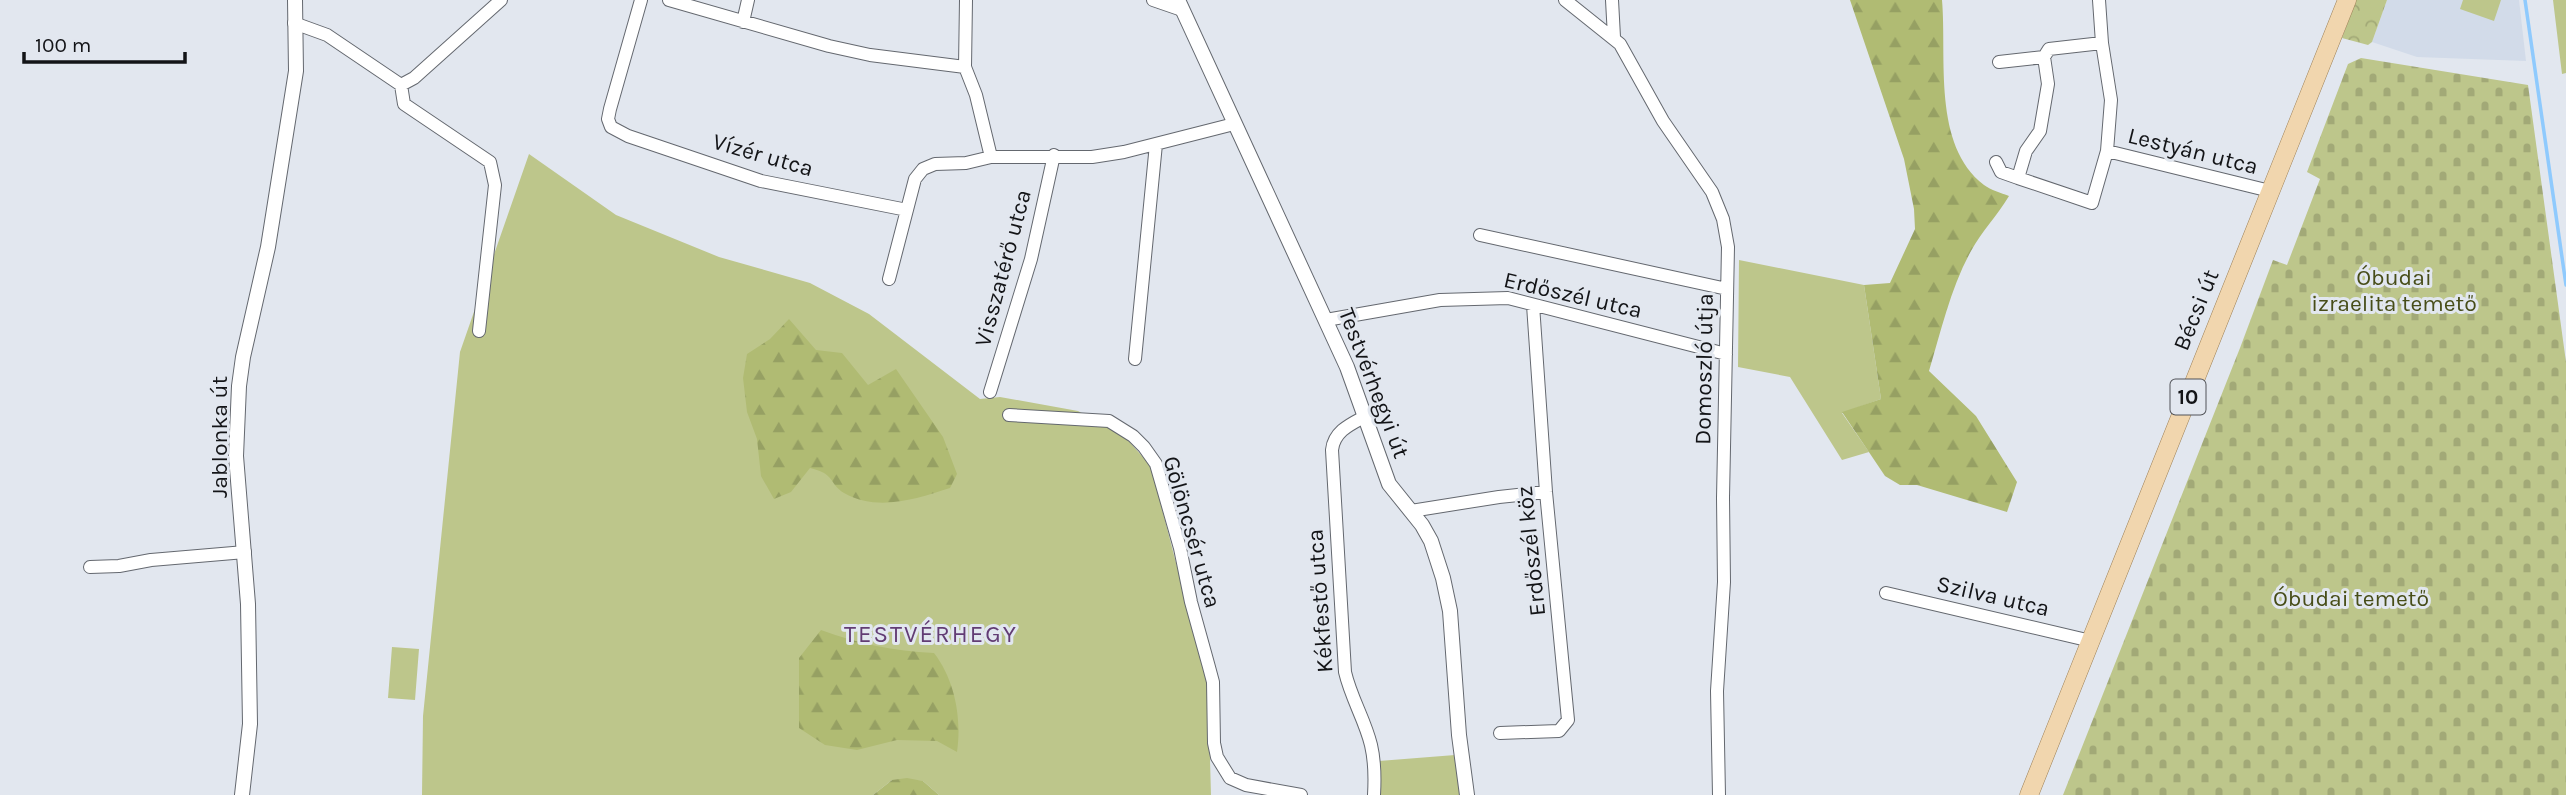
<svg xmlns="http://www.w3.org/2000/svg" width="2566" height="795" viewBox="0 0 2566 795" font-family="Karla,sans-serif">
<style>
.built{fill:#d2dbe9}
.grass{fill:#bdc68b}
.forest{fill:url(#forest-firs)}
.cemetery{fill:url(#cemetery-stones)}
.park{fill:url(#park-crowns)}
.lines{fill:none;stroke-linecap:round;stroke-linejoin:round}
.stream{stroke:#8fcafd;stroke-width:3.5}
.minor-casing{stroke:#64686f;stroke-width:14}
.tertiary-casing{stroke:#64686f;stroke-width:16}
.primary-casing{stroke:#9d8056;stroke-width:19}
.minor{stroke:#fff;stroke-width:12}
.tertiary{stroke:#fff;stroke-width:14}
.primary{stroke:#f1d6ae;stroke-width:18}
.labels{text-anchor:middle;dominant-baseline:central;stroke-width:6;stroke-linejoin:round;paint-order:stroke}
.shield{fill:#e2e7ef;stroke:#515358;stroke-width:2}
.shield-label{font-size:21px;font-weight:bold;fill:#131417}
.street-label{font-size:23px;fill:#131417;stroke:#e2e7ef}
.park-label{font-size:23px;fill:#474d18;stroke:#e2e7ef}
.neighbourhood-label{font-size:24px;letter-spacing:2px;fill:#623c74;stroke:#e2e7ef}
</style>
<defs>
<pattern id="forest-firs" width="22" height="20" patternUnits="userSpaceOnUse" patternTransform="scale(1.75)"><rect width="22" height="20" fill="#b0bb73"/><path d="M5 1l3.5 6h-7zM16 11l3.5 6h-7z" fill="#96a063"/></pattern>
<pattern id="cemetery-stones" width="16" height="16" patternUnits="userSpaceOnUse" patternTransform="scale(1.75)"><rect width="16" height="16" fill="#bdc68b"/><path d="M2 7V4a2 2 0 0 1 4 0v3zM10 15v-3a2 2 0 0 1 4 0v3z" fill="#a2a977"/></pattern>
<pattern id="park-crowns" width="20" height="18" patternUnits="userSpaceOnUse" patternTransform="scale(1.75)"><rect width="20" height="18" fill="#bdc68b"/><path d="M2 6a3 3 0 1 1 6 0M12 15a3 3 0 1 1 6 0" fill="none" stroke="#a2a977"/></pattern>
</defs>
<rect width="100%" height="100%" fill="#e2e7ef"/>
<path class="built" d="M2387,0h132l7,61 -109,-4 -45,-15z"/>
<path class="grass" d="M2463,0h38l-7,21 -34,-12z
M2553,0h13v73l-4,1z
M529,154l87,61 103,42 91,26 59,31 111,85 20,-2 78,14 47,26 26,29 57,221 3,108h-272l-16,-14 -31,-1 -19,15h-451l1,-79 37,-364z
M1739,260l125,25 17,114 -39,14 27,39 -27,8 -52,-83 -52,-10z
M392,647l27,2 -4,51 -27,-2z
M1455,755l7,40h-85l2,-34z"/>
<path class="forest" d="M1850,0h92c5,58 -10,145 42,185 7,5 17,8 25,11 -12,20 -27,35 -38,55 -20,36 -30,80 -42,120l47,45 41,66 -10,30 -90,-27h-17l-15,-9 -43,-64 39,-13 -17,-114 26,-2 25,-54 -1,-20 -10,-50z
M789,319l27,31 26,3 26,32 28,-16 47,68 14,37 -7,14c-34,11 -72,24 -106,5 -16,-10 -8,-19 -34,-25l-19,24 -17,7 -13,-23 -4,-37 -10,-27 -4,-34 4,-24 23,-15z
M821,630c39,14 72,21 113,23 21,27 28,66 23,99l-20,-11 -40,-1 -40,10 -32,-5 -26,-17v-70z
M907,778l16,3 16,14h-66l19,-15z"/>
<path class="cemetery" d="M2361,58l167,27 38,277v433h-503l177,-447 33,-88 14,5 33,-86 -13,-7 41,-108z"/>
<path class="park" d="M2356,0h31l-15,42 -4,3 -26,-7z"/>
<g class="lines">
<path class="stream" d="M2525,0l41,285"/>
<defs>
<path id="minor" d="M641,0l-31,109 -2,10 3,8 17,9 133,45 146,29
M669,0l160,46 41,9 95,12
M966,0l-1,67 11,28 15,62
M1153,0l29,10
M1565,0l55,44 43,77 49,71 11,27 5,28 -5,251 1,84 -7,109 2,104
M1612,0l2,37
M2099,0l3,43 9,57 -4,51 -15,52 -74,-25 8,-27 14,-20 8,-47 -4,-27 5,-8 53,-6
M743,22l5,-22
M294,23l33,12 74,50 3,19 86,58 5,23 -16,146
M1999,62l45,-5
M401,85l13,-7 87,-78
M2107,151l163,40
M1996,162l5,10 17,6
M1480,235l247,54
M889,279l26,-100 8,-10 12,-5 31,-1 25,-6h101l32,-5 110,-28
M1326,320l114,-20 68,-2 218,56
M1135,359l21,-215
M990,392l41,-133 23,-104
M1009,415l100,6 24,15 11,11 12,17 24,84 11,54 18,65 4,15 1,61 3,14 13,21 16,7 55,10
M1366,416c-15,8 -32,15 -34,34l13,222c6,26 20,48 26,73 4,17 4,33 3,50
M1411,511l88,-14 47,-5
M90,567l29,-1 32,-6 94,-8
M1886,593l205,48
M1500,733l59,-2 9,-11 -22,-228 -13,-187"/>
<path id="tertiary" d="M1178,0l169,367 42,117 33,41 9,16 12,37 7,33 9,124 8,60
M242,795l8,-71 -2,-120 -12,-148 3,-70 4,-29 25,-110 28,-176 -1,-71"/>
<path id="primary" d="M2029,795l318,-795"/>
</defs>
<use href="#minor" class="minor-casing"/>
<use href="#tertiary" class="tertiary-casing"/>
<use href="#primary" class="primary-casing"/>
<use href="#minor" class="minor"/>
<use href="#tertiary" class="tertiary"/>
<use href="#primary" class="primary"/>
</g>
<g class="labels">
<rect class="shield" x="2170.5" y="379.5" width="35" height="35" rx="5"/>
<g class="shield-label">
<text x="2188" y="397">10</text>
</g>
<g class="street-label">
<text transform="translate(2193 151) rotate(14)">Lestyán utca</text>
<text transform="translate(763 155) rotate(16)">Vízér utca</text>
<text transform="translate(1003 268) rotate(-75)">Visszatérő utca</text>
<text transform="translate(1573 295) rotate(13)">Erdőszél utca</text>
<text transform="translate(2196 310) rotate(-68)">Bécsi út</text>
<text transform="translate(1704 369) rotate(-89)">Domoszló útja</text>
<text transform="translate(1374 383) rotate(69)">Testvérhegyi út</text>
<text transform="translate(219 437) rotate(-90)">Jablonka út</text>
<text transform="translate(1192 532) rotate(74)">Gölöncsér utca</text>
<text transform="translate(1531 551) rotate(-96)">Erdőszél köz</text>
<text transform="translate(1993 596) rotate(13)">Szilva utca</text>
<text transform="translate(1320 601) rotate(-94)">Kékfestő utca</text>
</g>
<g class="park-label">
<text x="2394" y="277">Óbudai<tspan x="2394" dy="26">izraelita temető</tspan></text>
<text x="2351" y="598">Óbudai temető</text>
</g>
<g class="neighbourhood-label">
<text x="931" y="634">TESTVÉRHEGY</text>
</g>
</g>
<path d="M24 52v10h161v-10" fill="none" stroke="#131417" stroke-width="3.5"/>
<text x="35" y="52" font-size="21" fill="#131417" stroke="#e2e7ef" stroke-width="5" paint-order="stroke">100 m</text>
</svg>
